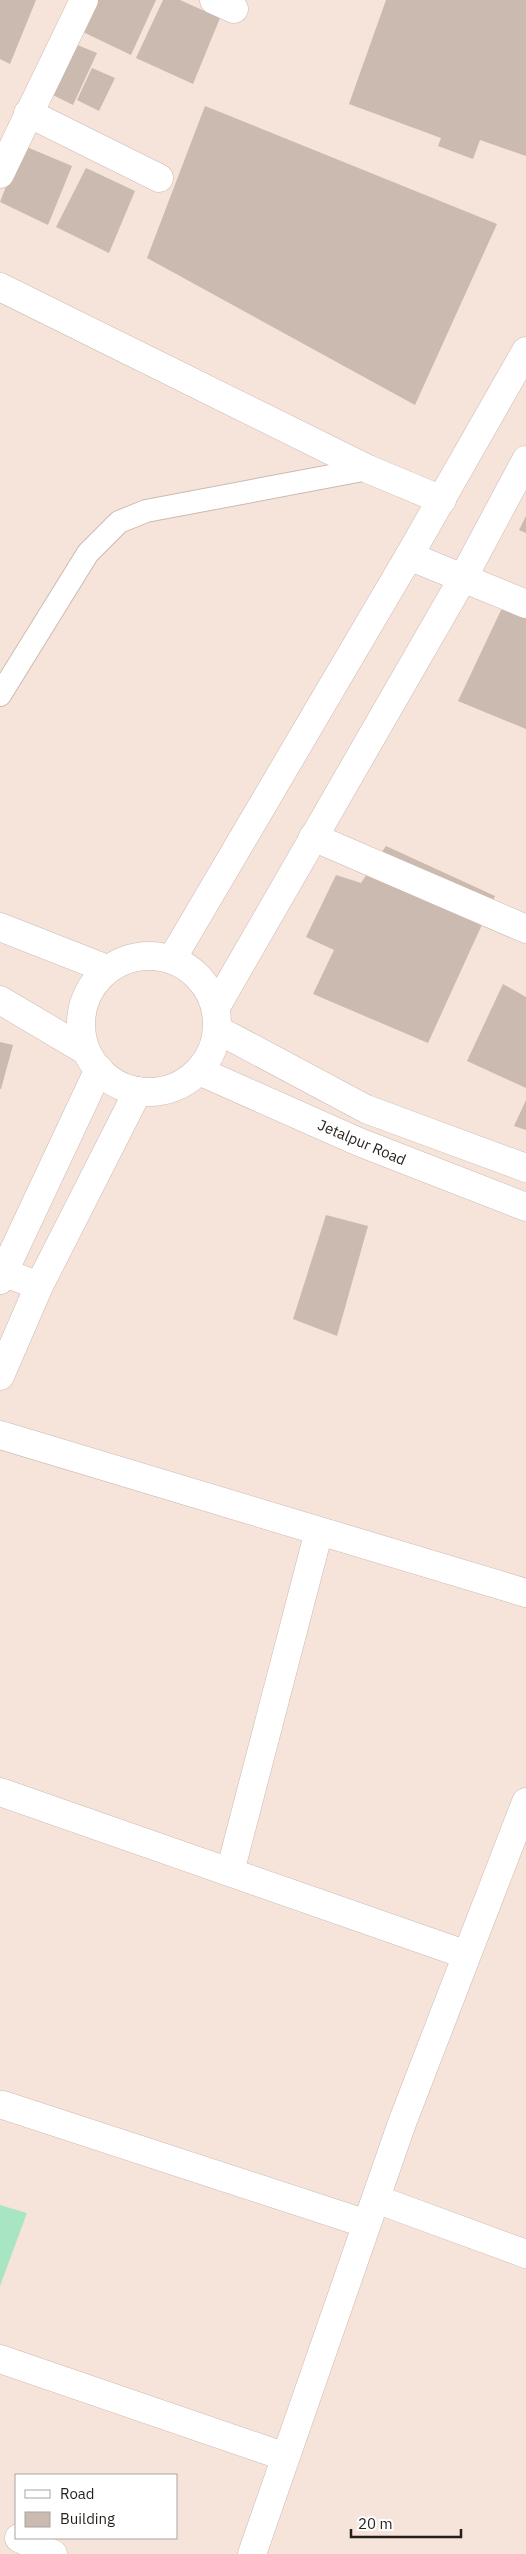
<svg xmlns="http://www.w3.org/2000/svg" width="526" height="2554" viewBox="0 0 526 2554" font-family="'IBM Plex Sans',sans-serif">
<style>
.green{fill:#a8e6c3}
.building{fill:#cabaaf}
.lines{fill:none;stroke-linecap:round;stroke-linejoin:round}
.lane-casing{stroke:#ccbab1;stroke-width:24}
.street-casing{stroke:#ccbab1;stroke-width:29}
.secondary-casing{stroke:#ccbab1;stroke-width:29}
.primary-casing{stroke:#ccbab1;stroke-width:29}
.lane{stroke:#fff;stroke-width:22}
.street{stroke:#fff;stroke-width:28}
.secondary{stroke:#fff;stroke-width:28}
.primary{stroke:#fff;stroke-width:28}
.labels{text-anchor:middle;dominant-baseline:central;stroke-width:4;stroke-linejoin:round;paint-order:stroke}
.street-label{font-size:15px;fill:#251f1b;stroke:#fff}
</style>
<rect width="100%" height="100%" fill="#f6e3da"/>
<path class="green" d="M0,2205l27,8 -27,73z"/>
<path class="building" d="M0,0h36l-26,64 -10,-5z
M88,0h68l-25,55 -50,-24z
M163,0h17l40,18 -27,66 -57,-26z
M386,0h140v156l-46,-16 -7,19 -35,-13 3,-8 -92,-34z
M70,42l27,11 -24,52 -26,-13z
M92,68l23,10 -16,33 -22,-11z
M205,106l292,118 -82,181 -268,-147z
M22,145l50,21 -24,59 -48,-23z
M86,168l49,23 -26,62 -53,-26z
M526,516v17l-7,-3z
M502,608l24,9v112l-68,-28z
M386,846l109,50 -67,147 -115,-49 21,-44 -28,-13 30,-62 25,8z
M503,984l23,13v91l-59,-27z
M0,1042l13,3 -12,44h-1z
M526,1100v30l-12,-4z
M326,1215l42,11 -31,110 -44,-17z"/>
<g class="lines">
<defs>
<path id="lane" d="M0,695l88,-142 31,-31 27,-11 222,-42"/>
<path id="street" d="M214,0l20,9
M28,113l131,65
M0,174l84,-174
M0,287l368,182 74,31
M409,556l117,48
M313,837l213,92
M0,1271l39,15
M0,1435l526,158
M0,1792l467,163
M230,1872l89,-341
M3,2105l364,119
M376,2199l150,55
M0,2359l286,98
M19,2538l34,16
M252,2554l150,-431 124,-321"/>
<path id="secondary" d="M172,959l237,-403 117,-205
M216,1007l247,-429 63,-118
M0,1280l99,-211
M0,1376l39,-90 99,-195"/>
<path id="primary" d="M0,927l107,42
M81 1024a68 68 0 1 1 136 0a68 68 0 1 1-136 0Z
M0,1000l86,51
M218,1030l148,79 160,59
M199,1071l160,71 167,65"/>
</defs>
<use href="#lane" class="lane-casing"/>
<use href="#street" class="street-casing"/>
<use href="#secondary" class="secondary-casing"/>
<use href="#primary" class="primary-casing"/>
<use href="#lane" class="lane"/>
<use href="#street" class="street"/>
<use href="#secondary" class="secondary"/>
<use href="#primary" class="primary"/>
</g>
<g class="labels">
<g class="street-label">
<text transform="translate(362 1142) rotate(23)">Jetalpur Road</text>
</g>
</g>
<rect x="15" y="2474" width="162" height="65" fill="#ffffff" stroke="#a8a5a4"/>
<rect x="25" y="2490" width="25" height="8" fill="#ffffff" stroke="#a8a5a4"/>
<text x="60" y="2499" font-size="15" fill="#251f1b">Road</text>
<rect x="25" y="2512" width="25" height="15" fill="#cabaaf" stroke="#a8a5a4"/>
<text x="60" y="2524" font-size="15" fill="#251f1b">Building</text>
<path d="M351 2529v8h110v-8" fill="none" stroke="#251f1b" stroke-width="2.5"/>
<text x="358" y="2529" font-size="15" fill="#251f1b" stroke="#ffffff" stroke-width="4" paint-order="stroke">20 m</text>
</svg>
